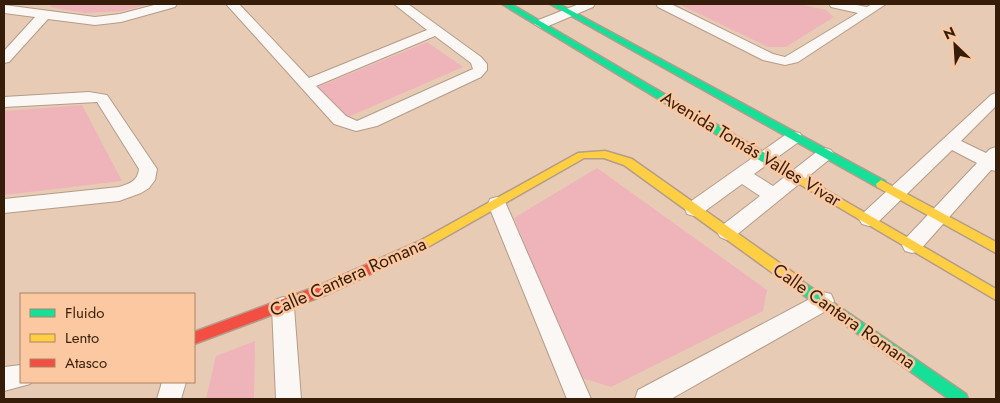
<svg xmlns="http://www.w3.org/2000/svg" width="1000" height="403" viewBox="0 0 1000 403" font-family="Jost,sans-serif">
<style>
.green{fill:#efb4ba}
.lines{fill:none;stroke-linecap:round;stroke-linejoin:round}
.street-casing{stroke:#b49c89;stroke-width:2}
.fast-casing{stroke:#b49c89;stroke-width:3}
.slow-casing{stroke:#b49c89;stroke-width:3}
.jam-casing{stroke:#b49c89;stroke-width:3}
.street{fill:#fbf7f4;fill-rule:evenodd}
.fast{fill:#16e098;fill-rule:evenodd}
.slow{fill:#ffcf43;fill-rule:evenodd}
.jam{fill:#f24e42;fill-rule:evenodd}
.labels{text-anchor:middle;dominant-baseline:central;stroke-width:5;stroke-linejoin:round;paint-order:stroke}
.street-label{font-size:18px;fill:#351d09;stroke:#fbc8a1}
</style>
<rect width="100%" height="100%" fill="#e7cbb5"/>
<path class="green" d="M53,4h97l-28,7 -37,2 -35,-6z
M679,4h120l27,6 8,7 -48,30h-18z
M427,42l36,25 -115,50 -30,-30z
M82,105l40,76 -118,14v-84z
M597,168l170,122 -4,21 -152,76 -32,-10 -65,-159z
M255,341l-1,58h-48l10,-43z"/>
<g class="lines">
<defs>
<path id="street" d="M158,4h19l-2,3 -54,15 -26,3 -47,-6 -39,43 -5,1v-12l31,-34 -31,-4v-8l91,12 25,-3z
M226,4h13l70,74 118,-48 -33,-26h14l73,53 6,7v6l-6,7 -104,49 -21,5 -22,-7zM435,36l36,27 2,6 -116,52 -11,-5 -30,-30z
M579,4h16l-2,3 -47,20 -5,1 -7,-4 2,-3z
M656,4h15l102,50 12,3 73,-44 -27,-6 -2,-3h23l15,3 5,-3h14l-88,58 -13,3 -22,-5 -105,-53z
M89,92l18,3 50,74 -2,11 -6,8 -8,5 -22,8 -115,12v-14l115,-12c10,-3 19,-6 20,-18l-42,-67 -93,5v-10z
M996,93v13l-35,35 25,12 4,-4 6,-2v24l-5,-1 -72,81 -7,2 -7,-2 -3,-6 3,-6 72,-76 -25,-13 -76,74 -7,2 -7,-2 -3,-5 3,-5 129,-119z
M794,132l6,1 2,4 -2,4 -46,33 19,12 46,-36 6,-2 6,2 3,4 -3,4 -97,79 -7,3 -7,-3 -3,-5 3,-5 40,-31 -18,-12 -41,30 -7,2 -7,-2 -2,-5 2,-5 101,-71z
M497,197l7,2 2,5 85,195h-24l-79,-195 2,-5z
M823,292l8,2 3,7 -3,7 -160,91h-36l3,-9z
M283,297l8,3 3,7 7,92h-25l-4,-92 3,-7z
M21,365v17h10l-1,2 -26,7v-24z
M162,382h24l-5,17h-24z"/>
<path id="fast" d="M502,4h9l276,162 1,3 -1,3h-8z
M550,4h9l326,177 1,3 -5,4 -4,-1z
M793,275l173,119 2,5h-19l-161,-115 -1,-4 1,-4z"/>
<path id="slow" d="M605,151l27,8 166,117 1,4 -1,4 -5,1 -5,-1 -164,-119 -20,-7h-20l-158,90h-8l-2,-3 2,-3 160,-89z
M783,165l213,124v11l-217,-128 -1,-3 1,-3z
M881,180l115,62v11l-119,-66 -1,-3z"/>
<path id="jam" d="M422,240l4,2 2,3 -2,3 -98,46 -134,50v-12l124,-46z"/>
</defs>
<use href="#street" class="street-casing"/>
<use href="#fast" class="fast-casing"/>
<use href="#slow" class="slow-casing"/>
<use href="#jam" class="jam-casing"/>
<use href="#street" class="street"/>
<use href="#fast" class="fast"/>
<use href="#slow" class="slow"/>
<use href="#jam" class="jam"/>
</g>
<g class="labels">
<g class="street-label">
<text transform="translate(751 149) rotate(31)">Avenida Tomás Valles Vivar</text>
<text transform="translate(348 277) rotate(-24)">Calle Cantera Romana</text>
<text transform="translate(844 316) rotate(35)">Calle Cantera Romana</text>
</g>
</g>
<rect width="1000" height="403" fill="none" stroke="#351d09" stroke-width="10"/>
<rect x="20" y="293" width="175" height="90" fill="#fbc8a1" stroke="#ac8464"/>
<rect x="30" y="309" width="25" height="8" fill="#16e098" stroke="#ac8464"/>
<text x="65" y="318" font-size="15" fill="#351d09">Fluido</text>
<rect x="30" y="334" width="25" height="8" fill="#ffcf43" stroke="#ac8464"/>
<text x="65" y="343" font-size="15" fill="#351d09">Lento</text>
<rect x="30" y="359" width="25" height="8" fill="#f24e42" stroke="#ac8464"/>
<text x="65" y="368" font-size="15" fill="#351d09">Atasco</text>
<g transform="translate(955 45) rotate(335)" stroke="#fbc8a1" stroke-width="4" paint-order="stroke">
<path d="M0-4L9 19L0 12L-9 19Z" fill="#351d09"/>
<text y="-8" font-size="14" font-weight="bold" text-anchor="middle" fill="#351d09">N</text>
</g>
</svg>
